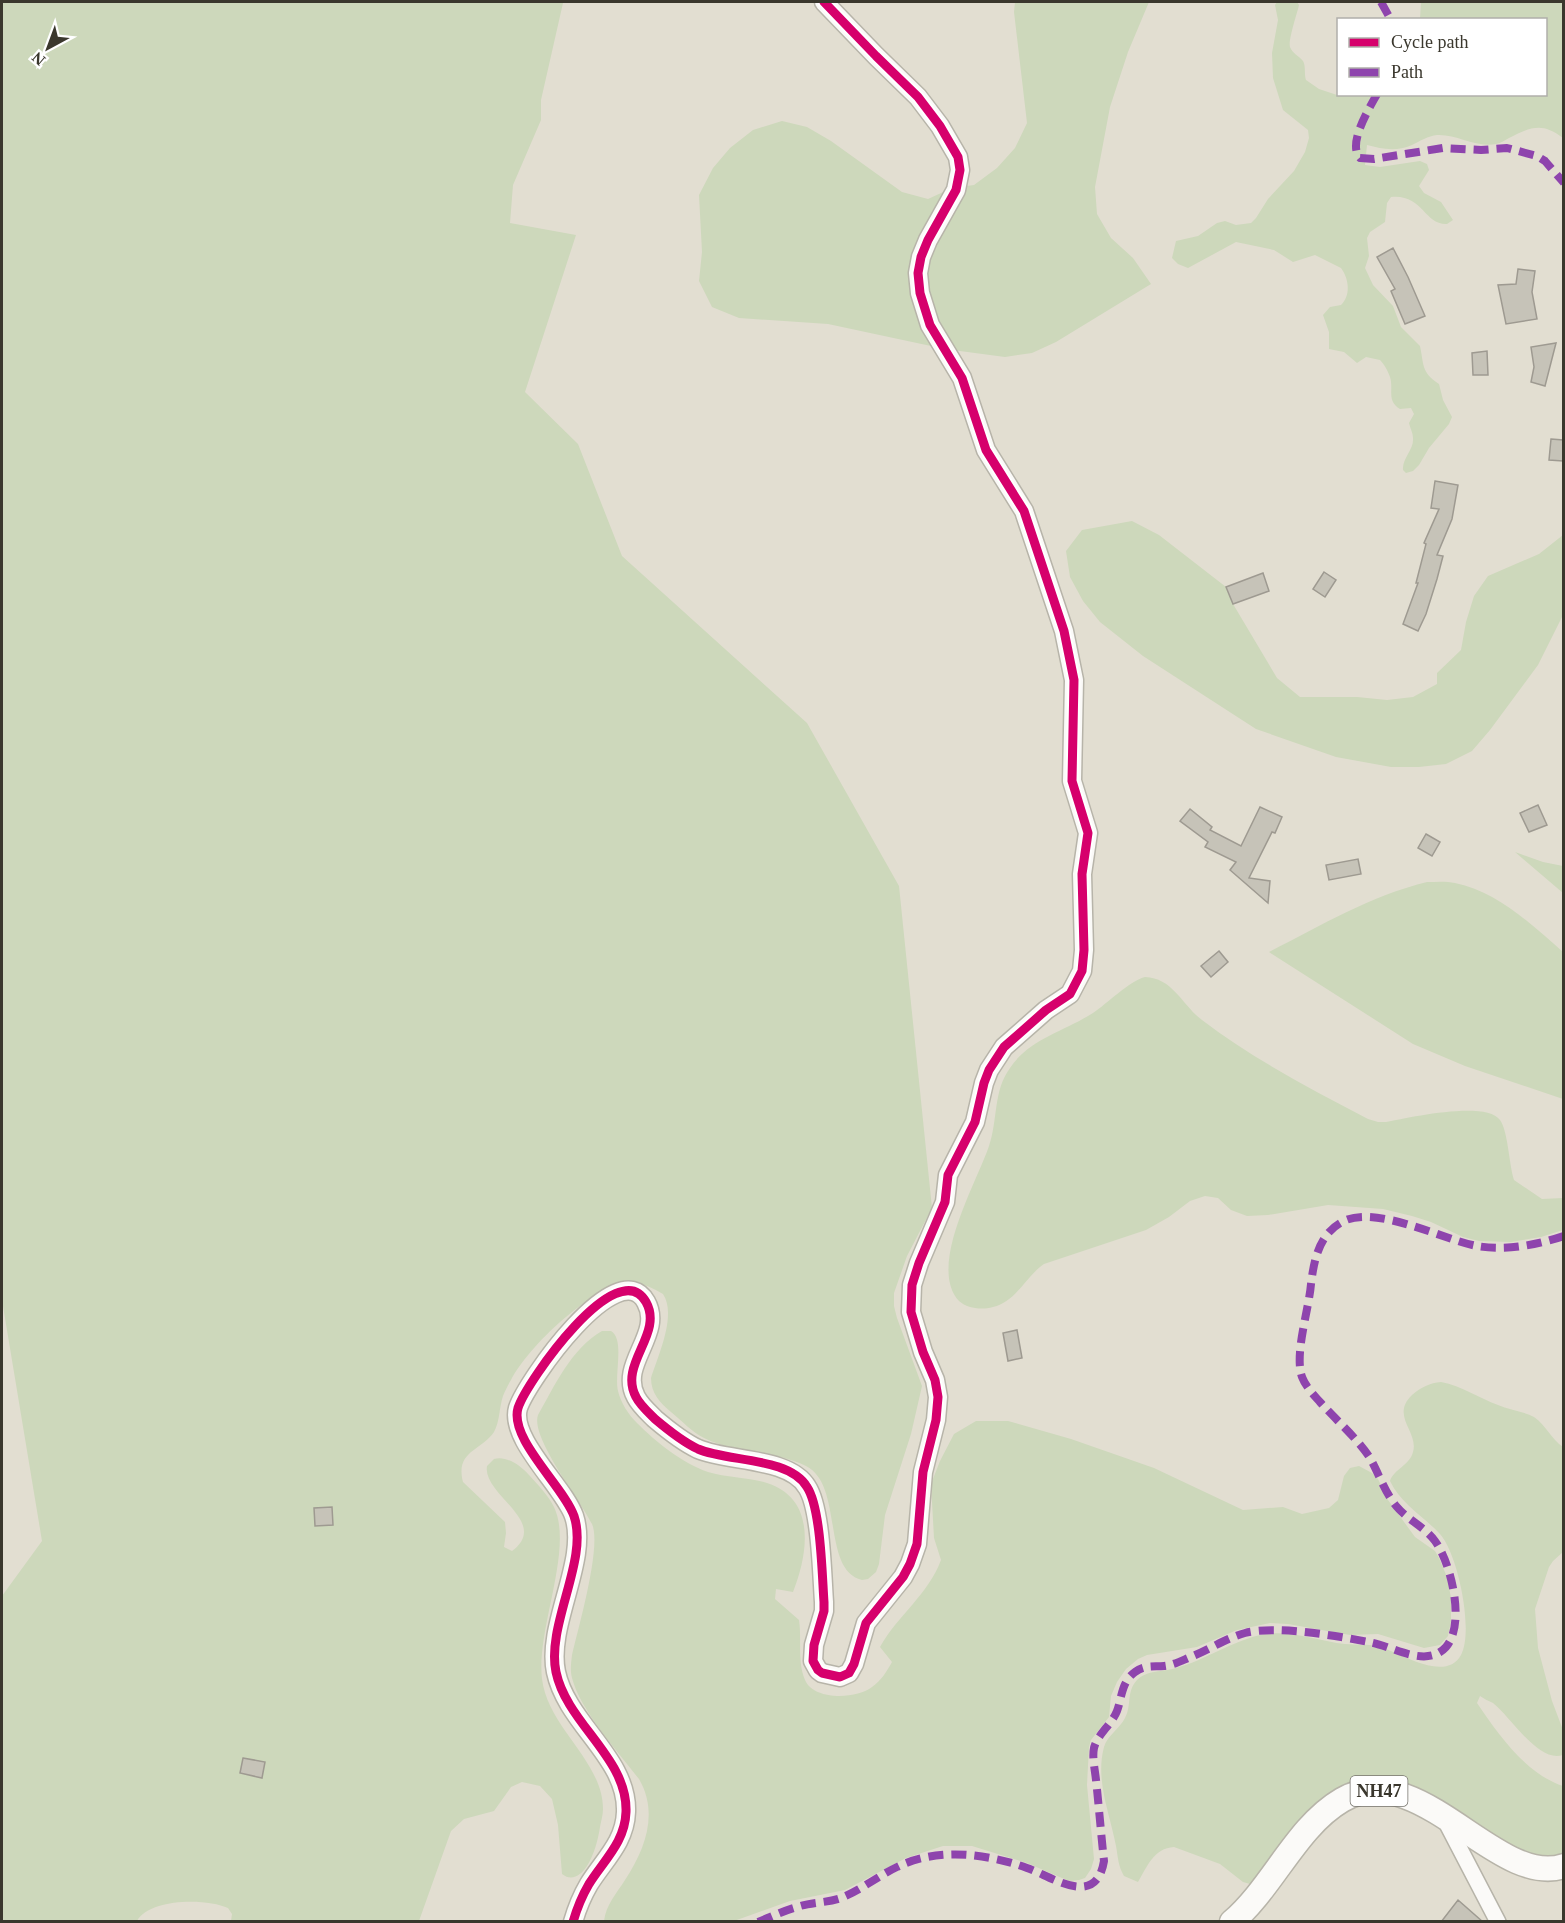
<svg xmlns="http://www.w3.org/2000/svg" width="1565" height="1923" viewBox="0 0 1565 1923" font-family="'Times New Roman',serif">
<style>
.green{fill:#cdd8bb}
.building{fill:#c6c3b8;stroke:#9e9a91;stroke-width:1.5}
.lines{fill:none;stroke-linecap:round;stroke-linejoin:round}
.minor-casing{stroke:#b7b4a9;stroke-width:18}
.tertiary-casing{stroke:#b7b4a9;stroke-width:21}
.trunk-casing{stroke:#b7b4a9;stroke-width:27}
.minor{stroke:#fbfaf8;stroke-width:15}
.tertiary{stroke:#fbfaf8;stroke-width:18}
.trunk{stroke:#fbfaf8;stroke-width:24}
.quiet{stroke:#8e44ad;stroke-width:8;stroke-dasharray:15 8;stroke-linecap:butt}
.cycleway-casing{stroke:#fff;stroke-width:13}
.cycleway{stroke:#d6006c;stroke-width:9}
.labels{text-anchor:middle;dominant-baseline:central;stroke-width:4.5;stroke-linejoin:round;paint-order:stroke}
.shield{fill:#fff;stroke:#75736c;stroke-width:1.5}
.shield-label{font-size:18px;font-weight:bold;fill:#3a372d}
</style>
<rect width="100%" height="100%" fill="#e2ded1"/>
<path class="green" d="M2,2l561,1 -22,97v20l-28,65 -3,38 66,12 -51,157 53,52 44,112 185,167 92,163 33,322 -25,48 -13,37v13l3,12 25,68 -11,48 -26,81 -6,49 -3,8 -8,7 -6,1c-41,-10 -18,-95 -56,-114 -32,-16 -70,-12 -102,-28 -12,-6 -22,-17 -33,-26 -11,-9 -20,-19 -20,-34 7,-22 26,-63 12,-84 -10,-6 -21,-12 -34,-11 -39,4 -100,63 -118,97 -3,5 -6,11 -8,16 -4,12 -3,25 -9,36 -13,19 -39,19 -31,50l42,40 1,11 -2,14 8,4c39,-29 -30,-56 -25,-85l7,-7c12,-4 27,7 35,16 9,10 19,20 25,32 20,42 -18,122 -12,172 6,49 61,82 61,130 0,6 -2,12 -3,18 -2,13 -6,28 -13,39 -6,9 -15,16 -25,8l-4,-49 -6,-26 -12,-13 -18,-4 -11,5 -17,24 -30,8 -13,12 -32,90h-188l1,-7 -4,-6c-21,-10 -79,-10 -91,13l-135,1v-326l40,-55 -40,-241z
M1015,2h134l-21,50 -18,55 -15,80 2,27 14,24 22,20 18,26 -95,58 -24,11 -27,4 -60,-8 -117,-25 -89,-6 -27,-11 -13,-26 3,-29 -3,-57 14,-27 17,-20 23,-18 29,-9 25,6 24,14 71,51 26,7 24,-11 22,-3 23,-17 18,-20 12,-25 -13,-111z
M1277,2h20l2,3c-2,9 -11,35 -9,42 2,6 9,9 13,14 3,5 1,13 3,19l13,9 21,7 206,-2v-74l-126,-1 1,-17h142v136c-21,-16 -32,-11 -54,0 -4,2 -8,5 -13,6 -20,4 -39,-10 -59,-9 -9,1 -17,6 -25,10 -16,7 -30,4 -45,0l-2,20 15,2 40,-6 7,3 2,6 -10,16 5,7 17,9 12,18 -6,4c-23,1 -24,-30 -56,-27l-4,6 -2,19 -15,10 -3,6 2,18 -4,12 8,17 20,21 8,21 19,19c4,19 1,26 19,38l4,16 9,17 -3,7 -20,24 -10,17 -6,6 -7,2 -3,-3c-1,-12 11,-20 10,-32 0,-5 -3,-10 -4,-15l5,-9 -3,-6 -11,1c-14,-8 -6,-20 -10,-32 -2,-6 -6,-13 -10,-17l-14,-3 -9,6 -13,-11 -15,-3v-17l-6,-17 7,-8 11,-2c10,-10 8,-26 0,-37l-26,-13 -22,7 -19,-12 -38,-8 -48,26 -10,-4 -6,-6 4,-17 22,-5 19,-13 8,-2 11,4 15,-2 5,-5 12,-19 26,-28 11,-19 4,-14 -1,-8 -25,-20 -10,-32 -1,-25 6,-33 -3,-15z
M1132,521l27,14 67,52 7,17 44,74 23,19h57l30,3 26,-3 24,-13v-11l24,-23 5,-28 8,-26 14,-20 51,-22 24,-19v80l-25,50 -48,65 -18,21 -26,13 -27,3h-28l-55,-10 -80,-28 -113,-73 -43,-34 -17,-21 -13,-24 -4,-26 16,-21z
M1515,852l28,10 20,4v27z
M1427,882c9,0 19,-1 28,1 43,9 76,41 108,69v147l-98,-33 -52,-22 -144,-92c51,-26 101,-56 158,-70z
M1145,977c28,1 37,28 57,43 51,39 109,69 166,99l10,3h8c21,-4 100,-22 114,-2 8,11 9,44 14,60l28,19 21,-1v32l-22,7 -30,5 -32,-1 -16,-4 -32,-15 -19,-6 -29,-7 -55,-4 -60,10 -21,1 -16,-6 -13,-12 -13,-2 -15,5 -21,16 -23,13 -102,34c-18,12 -28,38 -51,43 -11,3 -25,2 -34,-6 -32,-34 18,-119 30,-155 9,-26 4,-55 21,-78 19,-29 55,-37 83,-55 15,-10 35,-31 52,-36z
M602,1331h9c14,8 3,44 7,60 3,12 10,23 19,32 19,19 45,40 71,49 19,6 40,5 59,11 50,16 41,71 26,109l-17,-3 -1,10 24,21c3,20 -2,41 6,60 9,21 52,19 67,7 9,-6 15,-16 20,-25l-12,-15c18,-32 48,-52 61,-87l-7,-22 -3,-54 9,-23 14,-27 22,-13h32l63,18 83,29 89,42 40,-3 19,7 27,-6 9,-8 6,-24 6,-8 9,-2 13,7 6,6 10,21 27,37 20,14 4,7 8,19 4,21v23l-3,15 -8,9 -16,3 -46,-14 -28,1 -62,-11 -18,-1 -33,7 -40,17 -50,8 -9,4 -12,10 -9,13 -6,14 -2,21 -18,23 -2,7 -2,38 7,74 -3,10 -6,9 -6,2 -10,1 -42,-18 -55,-17h-29l-37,12 -61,32 -55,11 -56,20h-130c2,-16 12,-27 21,-41 20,-30 34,-67 14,-101 -20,-26 -59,-69 -67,-101 -2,-8 -1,-14 0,-23 6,-26 30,-109 20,-131 -11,-23 -62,-87 -54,-109 17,-30 33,-66 64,-84z
M1441,1382c21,4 38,16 57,23 11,5 25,6 36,12 12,8 17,22 29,30v105l-10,9 -4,6 -14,42 3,39 14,53 11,29v25c-24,9 -53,-39 -70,-52 -4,-2 -9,-4 -13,-7l-3,7c21,31 49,71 86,83v71l-22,5 -95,-52 -108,-20 -27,18 -54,73 -7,3 -7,-2 -23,-18 -46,-17c-20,1 -27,20 -36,35l-14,-6c-6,-10 -6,-19 -8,-30 -6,-32 -21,-66 -12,-99 3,-11 16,-19 21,-29 7,-13 1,-26 12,-38 10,-10 26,-8 39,-12 30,-8 57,-28 89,-34 26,-4 54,7 80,10 11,1 22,0 32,2 21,5 68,38 84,9 13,-24 -3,-101 -21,-121 -17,-18 -39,-30 -50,-53 4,-12 20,-16 23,-29 6,-20 -23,-36 -1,-57 9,-8 18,-12 29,-13z"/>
<path class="building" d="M1393,248l15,29 17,39 -20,8 -14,-33 4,-2 -18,-32z
M1518,269l17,2 -3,21 5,27 -31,5 -8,-39 18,-1z
M1556,343l-11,43 -14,-4 3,-15 -3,-20z
M1487,351l1,24h-15l-1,-22z
M1551,439l12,1v21l-14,-1z
M1435,481l23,4 -6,34 -15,36 6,1 -6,23 -11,35 -8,17 -15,-7 15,-41h-2l10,-39 -2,-1 15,-34 -8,-1z
M1324,572l12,8 -11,17 -12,-8z
M1263,573l6,18 -36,13 -7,-17z
M1538,805l9,20 -18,7 -9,-19z
M1260,807l22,10 -7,16 -3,-1 -23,46 21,3 -2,22 -38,-33 6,-8 -31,-15 3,-5 -28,-21 10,-12 22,18 -2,3 31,16z
M1426,834l14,8 -8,14 -14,-8z
M1358,859l3,15 -32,6 -3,-15z
M1219,951l9,11 -17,15 -10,-11z
M1017,1330l5,28 -14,3 -5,-28z
M332,1507l1,18 -18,1 -1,-18z
M243,1758l22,4 -3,16 -22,-5z
M1458,1900l25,22h-42z"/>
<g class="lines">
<defs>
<path id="minor" d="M1448,1820v6l50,96"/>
<path id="tertiary" d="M573,1922c4,-14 9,-26 16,-38 15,-24 36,-42 37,-72 2,-54 -59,-88 -70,-140 -10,-47 33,-112 18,-156 -10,-29 -65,-77 -56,-108 9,-27 100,-156 128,-106 18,32 -28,62 -10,95 4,8 12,15 19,22 13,11 28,23 43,30 30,13 91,8 109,38 14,21 15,88 17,115v9l-10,34 -1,16 5,9 4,3 18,4 9,-4 5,-9 12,-41 37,-46 7,-13 7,-20 6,-72 13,-52 2,-23 -3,-17 -12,-28 -12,-40 1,-27 7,-22 26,-61 3,-27 27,-53 9,-39 5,-13 15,-23 42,-37 24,-16 12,-23 2,-21 -2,-76 6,-41 -16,-52 2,-101 -10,-49 -40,-120 -38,-61 -24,-72 -32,-53 -10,-32 -2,-20 3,-16 7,-17 28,-50 4,-20 -2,-13 -18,-31 -22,-29 -42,-41 -52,-54"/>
<path id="trunk" d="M1232,1922c41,-35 64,-95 110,-122 77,-45 155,89 222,66"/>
</defs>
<use href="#minor" class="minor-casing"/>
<use href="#tertiary" class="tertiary-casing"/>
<use href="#trunk" class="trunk-casing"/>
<use href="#minor" class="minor"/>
<use href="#tertiary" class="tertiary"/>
<use href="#trunk" class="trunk"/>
<path class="quiet" d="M1381,2l10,18
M1377,94c-8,15 -30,50 -17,64l14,1 69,-11 38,2 26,-2 30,8 8,5 19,22
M758,1922c13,-5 25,-11 39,-15 14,-5 30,-4 44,-9 20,-8 37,-22 56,-31 22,-11 48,-14 72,-12 20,2 39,6 58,13 26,9 69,41 77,-7 -3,-27 -5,-54 -8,-81 -1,-10 -4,-22 -2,-32 3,-13 18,-24 23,-37 5,-13 4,-29 18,-39 9,-7 18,-5 29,-6 9,-1 17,-5 24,-8 19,-7 38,-20 57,-25 31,-8 92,3 124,9 24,4 57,27 77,5 20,-23 5,-84 -11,-106 -10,-14 -27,-21 -38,-34 -12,-14 -18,-33 -27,-49 -13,-20 -34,-38 -50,-56 -7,-8 -14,-15 -18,-25 -8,-23 7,-68 9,-93 3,-24 8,-51 33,-63 33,-16 100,19 133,25 29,5 60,-1 87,-10"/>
<defs>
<path id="cycleway" d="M573,1922c4,-14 9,-26 16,-38 15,-24 36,-42 37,-72 2,-54 -59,-88 -70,-140 -10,-47 33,-112 18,-156 -10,-29 -65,-77 -56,-108 9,-27 100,-156 128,-106 18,32 -28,62 -10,95 4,8 12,15 19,22 13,11 28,23 43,30 30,13 91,8 109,38 14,21 15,88 17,115v9l-10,34 -1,16 5,9 4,3 18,4 9,-4 5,-9 12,-41 37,-46 7,-13 7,-20 6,-72 13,-52 2,-23 -3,-17 -12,-28 -12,-40 1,-27 7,-22 26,-61 3,-27 27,-53 9,-39 5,-13 15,-23 42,-37 24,-16 12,-23 2,-21 -2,-76 6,-41 -16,-52 2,-101 -10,-49 -40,-120 -38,-61 -24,-72 -32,-53 -10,-32 -2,-20 3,-16 7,-17 28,-50 4,-20 -2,-13 -18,-31 -22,-29 -42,-41 -52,-54"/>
</defs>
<use href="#cycleway" class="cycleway-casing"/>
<use href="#cycleway" class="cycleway"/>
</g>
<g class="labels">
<rect class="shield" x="1350.5" y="1776" width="57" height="30" rx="4.5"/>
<g class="shield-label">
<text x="1379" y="1791">NH47</text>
</g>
</g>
<rect width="1565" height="1923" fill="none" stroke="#3a372d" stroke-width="6"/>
<rect x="1337" y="18" width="210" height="78" fill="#ffffff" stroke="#b0afab" stroke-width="1.5"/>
<rect x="1349" y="38" width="30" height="9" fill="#d6006c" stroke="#b0afab" stroke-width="1.5"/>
<text x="1391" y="48" font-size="18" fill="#3a372d">Cycle path</text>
<rect x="1349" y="68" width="30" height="9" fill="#8e44ad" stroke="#b0afab" stroke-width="1.5"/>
<text x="1391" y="78" font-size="18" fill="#3a372d">Path</text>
<g transform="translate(48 48) rotate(221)" stroke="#ffffff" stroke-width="4.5" paint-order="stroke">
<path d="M0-4.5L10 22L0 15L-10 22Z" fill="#3a372d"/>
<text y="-9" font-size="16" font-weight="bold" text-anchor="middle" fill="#3a372d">N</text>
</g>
</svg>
